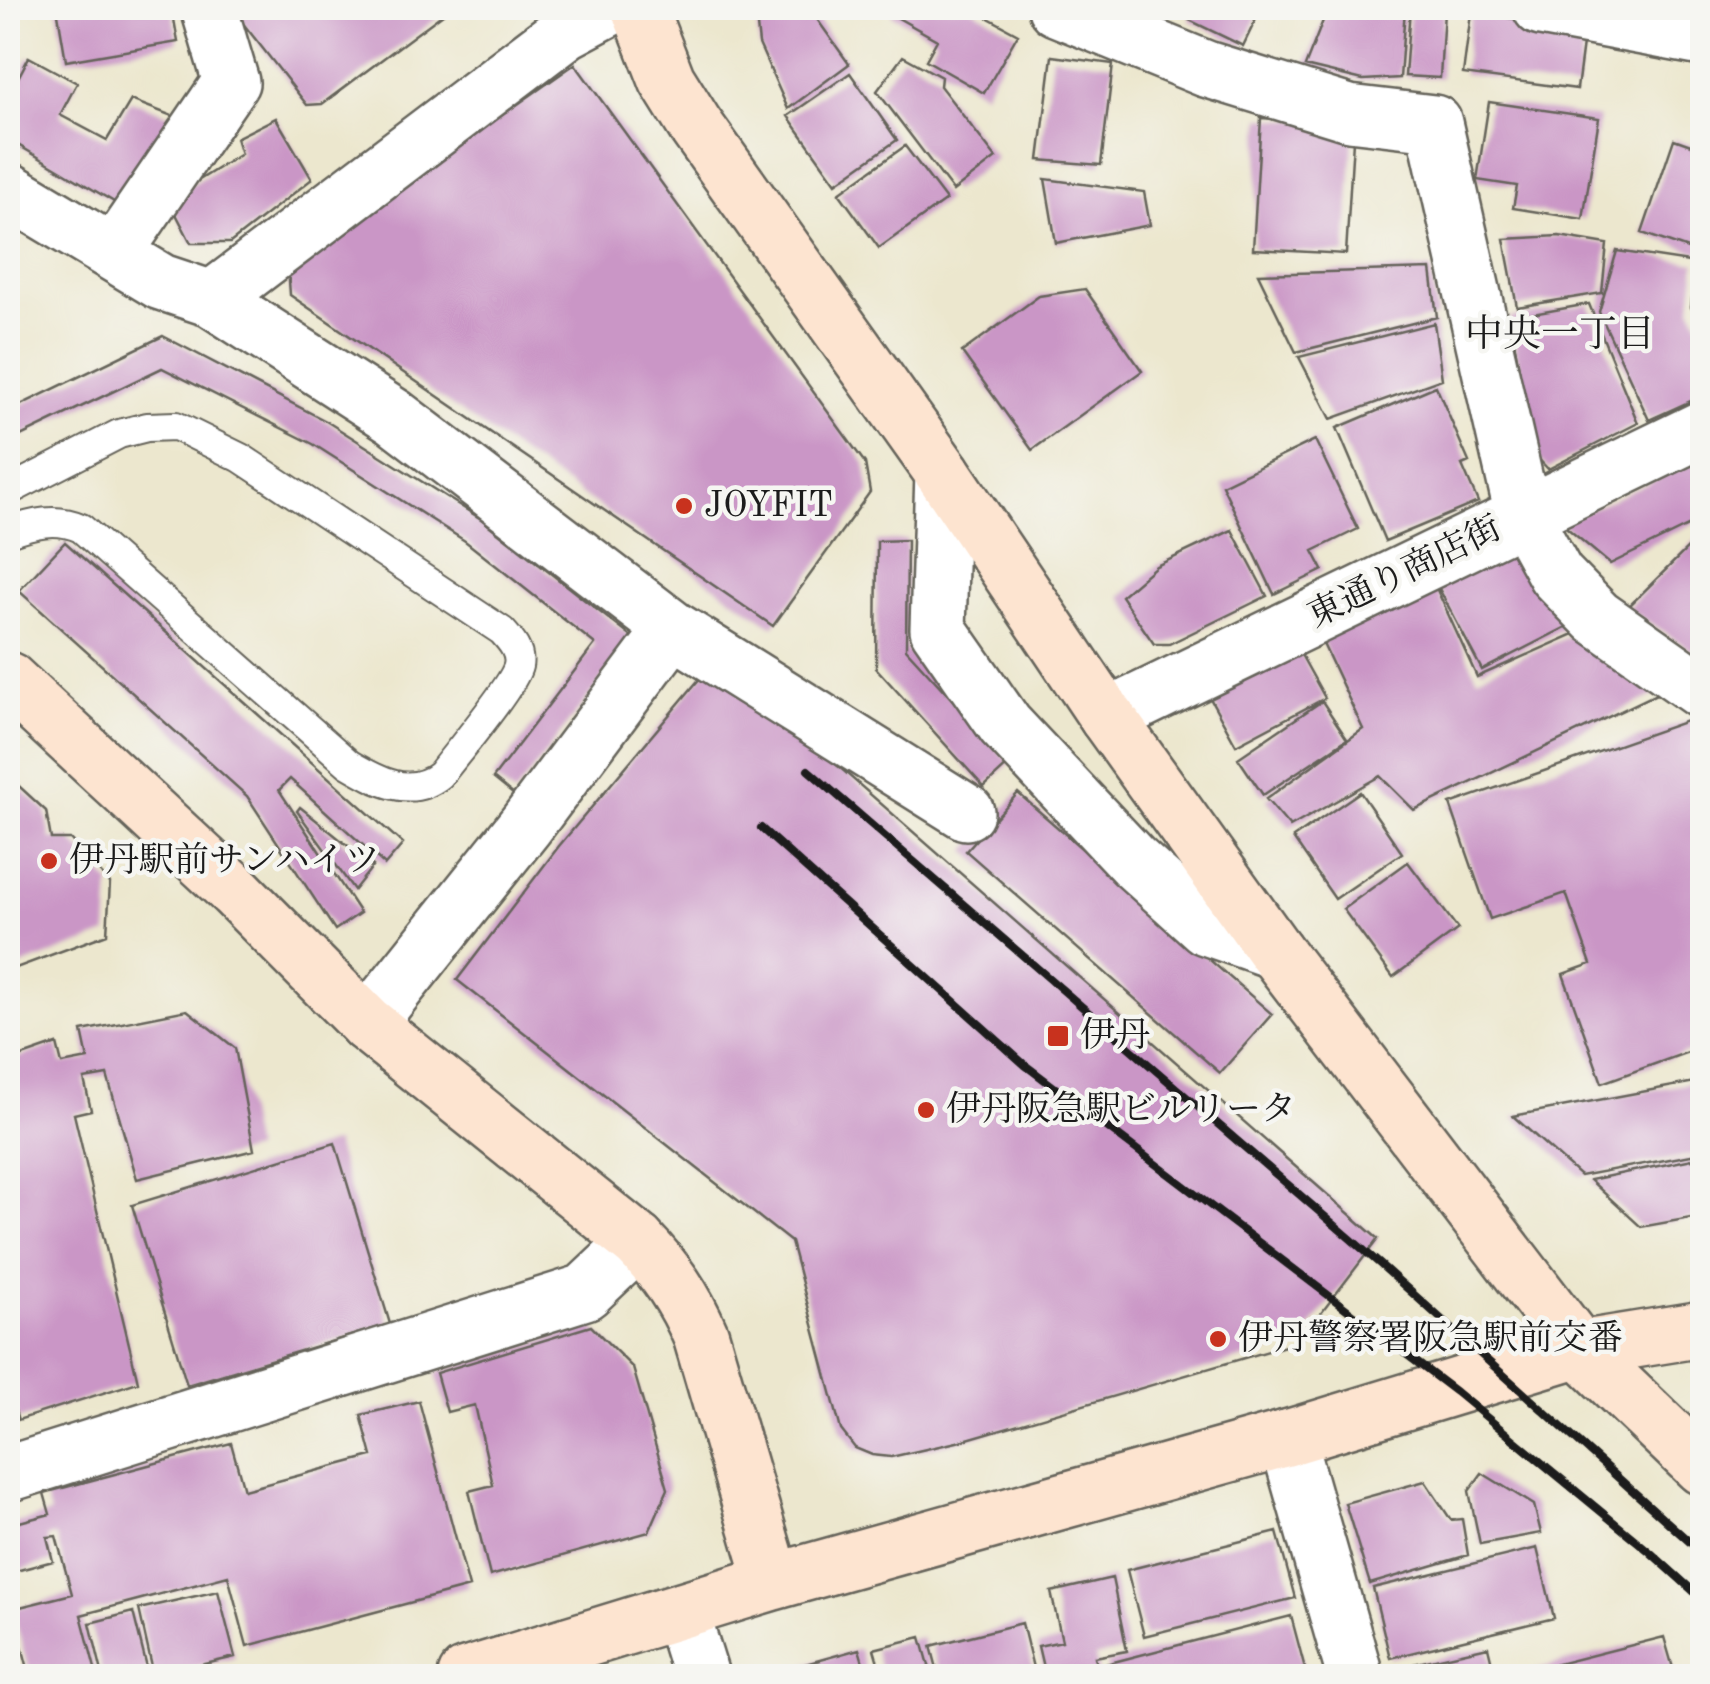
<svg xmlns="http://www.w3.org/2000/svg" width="1710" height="1684" viewBox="0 0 1710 1684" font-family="'Old Standard TT','Noto Serif JP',serif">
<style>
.building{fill:#ca96c6}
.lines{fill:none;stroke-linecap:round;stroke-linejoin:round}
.lane-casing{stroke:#65635a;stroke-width:32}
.street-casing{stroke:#65635a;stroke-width:60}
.secondary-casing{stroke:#65635a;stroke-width:60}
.lane{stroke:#fff;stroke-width:28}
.street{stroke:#fff;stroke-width:55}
.secondary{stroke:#fde4d0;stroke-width:55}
.rail{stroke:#1c1c1c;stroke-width:8}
.poi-dot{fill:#c8321e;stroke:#f6f6f2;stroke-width:4}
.labels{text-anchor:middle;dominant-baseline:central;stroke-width:9;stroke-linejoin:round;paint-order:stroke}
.poi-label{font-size:35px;fill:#1c1c1c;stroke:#f6f6f2;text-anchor:start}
.street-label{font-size:35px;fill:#1c1c1c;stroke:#f6f6f2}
.neighbourhood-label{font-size:38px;fill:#1c1c1c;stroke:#f6f6f2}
</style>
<rect width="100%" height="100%" fill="#f6f6f2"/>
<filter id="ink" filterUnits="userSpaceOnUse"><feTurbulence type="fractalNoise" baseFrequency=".01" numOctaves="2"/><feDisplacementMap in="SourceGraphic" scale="20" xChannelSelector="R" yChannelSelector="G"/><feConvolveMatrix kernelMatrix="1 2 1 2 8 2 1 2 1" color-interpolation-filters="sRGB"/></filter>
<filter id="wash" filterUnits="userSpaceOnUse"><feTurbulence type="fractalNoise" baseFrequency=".0048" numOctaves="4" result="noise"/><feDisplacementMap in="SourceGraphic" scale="40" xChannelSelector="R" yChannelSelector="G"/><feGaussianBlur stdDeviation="2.25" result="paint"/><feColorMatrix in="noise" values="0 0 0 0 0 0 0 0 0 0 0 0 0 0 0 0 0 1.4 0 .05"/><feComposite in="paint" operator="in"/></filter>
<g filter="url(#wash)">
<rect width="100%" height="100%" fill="#ece7ce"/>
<g id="blocks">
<path class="building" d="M57,8h115l6,34 -112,19z
M231,8h220l-129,96 -15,1z
M755,8h54l40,56 -61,45 -29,-65z
M894,8h76l48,26 -34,59 -58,-33 11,-20 -46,-26z
M1195,8h53l-2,4 11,5 -14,29 -54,-26z
M1328,8h77l-5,70 -37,2 -58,-14z
M1410,8l34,3 -4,67 -35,-2z
M1471,13l114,15 -8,61 -114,-15z
M903,56l38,21 -1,9 56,72 -43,33 -76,-100z
M1052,56l61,8 -12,101 -62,-5z
M29,57l48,26 -17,32 47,25 24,-40 49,19 -49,93 -123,-73v-42z
M575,64l290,399 5,29 -97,134 -483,-331 -2,-30z
M850,73l47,67 -61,43 -48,-67z
M1489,102l110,16 -16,101 -70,-11 4,-22 -40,-6z
M276,118l36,61 -82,64h-39l-17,-33 11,-21 56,-35 -5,-16z
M1261,118l93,6 -8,130 -93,-5z
M1674,139l28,10v105l-60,-21z
M905,146l41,54 -67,48 -40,-55z
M1045,179l99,13 6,33 -94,18z
M1559,236l48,8 -5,49 -85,14 -13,-68z
M1617,251l79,12 -5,44 11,24v65l-53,24 -50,-108z
M1431,269l6,48 -141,35 -38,-78z
M1085,289l57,82 -110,79 -70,-98 77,-56z
M1589,304l49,119 -90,46 -14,-15 -24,-136z
M1434,323l8,56 -111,40 -32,-62z
M163,336l163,85 155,98 152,119 -119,157 -21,-17 102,-134 -130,-103 -152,-97 -151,-76 -154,74v-31z
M1436,386l33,76 -7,3 16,37 -93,39 -48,-113z
M1315,440l43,89 -45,22 10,19 -49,24 -52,-109z
M1702,459v60l-92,45 -49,-41z
M1232,530l35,66 -98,48h-15l-33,-48 35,-30z
M1527,533l47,90 -92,47 -47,-89z
M1702,534v123l-75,-49z
M907,540l-1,109 104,114 -26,24 -108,-119 1,-127z
M65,542l338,302 -18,21 -95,-86 -11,11 81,123 -25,17 -88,-134 -228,-205z
M1432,579l45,98 106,-47 88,57 -257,123 -34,-34 -90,51 -24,-28 97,-70 -46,-98z
M1294,642l31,56 -89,47 -31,-56z
M712,664l102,81 564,494 -79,103 -342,100 -66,15 -19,-2 -17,-7 -14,-18 -50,-188 -334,-262 102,-134z
M1322,701l25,38 -84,56 -25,-37z
M1698,717l4,13v317l-100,36 -39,-109 28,-10 -25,-71 -76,26 -40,-115z
M8,776l38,35 5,28h19l40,44 -3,51 -99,37z
M1360,792l42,61 -67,46 -42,-61z
M1018,793l254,221 -52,59 -254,-222z
M300,807l73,59 -19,24 -57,-79z
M1408,862l50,67 -65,48 -50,-68z
M187,1010l48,38 19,102 -117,29 -30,-104 -23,4 7,31 -17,4 64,268 -120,38 -10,-33v-326l49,-17 5,20 26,-5 -6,-28z
M1700,1081l2,72 -122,23 -67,-60z
M335,1143l55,181 -203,61 -55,-180z
M1702,1157v59l-61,11 -51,-47z
M591,1326l42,42 35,121 -19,43 -159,44 -21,-85 24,-6 -18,-80 -28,7 -11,-39z
M419,1401l50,186 -222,59 -19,-70 -147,39 16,61h-67l-18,-67 60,-15 -16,-58 -9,1 6,24 -45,12v-48l42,-11 -6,-21 187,-50 13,47 128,-34 -11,-41z
M1482,1473l52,32 7,28 -61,11 -11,-53z
M1425,1481l26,39 11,-1 6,36 -98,29 -25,-81z
M1277,1532l18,66 -151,38 -17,-66z
M1537,1548l17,70 -164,40 -17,-70z
M1112,1578l15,73 -32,6 4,16 -19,3h-35l-7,-30 24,-5 -11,-49z
M218,1591l17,66 -81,19 -15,-67z
M133,1612l16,64h-46l-13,-53z
M1291,1616l16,60h-198l-3,-12z
M1022,1623l13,53h-96l-8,-30z
M921,1637l11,39h-50l-8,-27z
M1664,1637l11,38 -161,1v-1z
M1488,1647l7,29h-97l-2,-8z
M859,1649l8,27h-100l-1,-1z"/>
</g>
</g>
<g filter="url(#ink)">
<use href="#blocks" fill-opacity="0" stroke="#65635a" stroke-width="2.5"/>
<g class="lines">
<defs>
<path id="lane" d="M8,491l111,-57 28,-7 29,-1 65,32 261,173c9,10 19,21 16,35 -4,19 -63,89 -78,109 -30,24 -62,6 -91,-11l-268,-236c-25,-11 -48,-5 -73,4"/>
<path id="street" d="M1056,8l150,61 143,44 85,10 89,392 33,60 41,42 105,74
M1541,8l161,30
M8,190l153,92 51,17 183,118 278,212 -147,196 -159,199
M114,253l117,-171 -22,-74
M212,299l354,-268 43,-23
M943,473l-5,156 67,96 128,136 73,66 69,24
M673,629l293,183
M1107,717l595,-288
M1287,1438l68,238
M8,1474l577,-182 53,-50
M681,1612l20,64"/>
<path id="secondary" d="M639,8l28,72 28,45 248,348 164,244 168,234 304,398 123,118
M8,680l227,211 132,133 271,218c28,29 47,56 63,94l72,246
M466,1676l307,-94 514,-144 292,-89 123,-20"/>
</defs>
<use href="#lane" class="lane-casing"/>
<use href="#street" class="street-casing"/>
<use href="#secondary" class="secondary-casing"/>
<use href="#lane" class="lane"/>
<use href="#street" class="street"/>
<use href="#secondary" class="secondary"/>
<path class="rail" d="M808,770l573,495 321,288
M761,828l264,237 431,327 194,160 52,47"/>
</g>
</g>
<g class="poi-dot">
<circle cx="684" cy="506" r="10"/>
<circle cx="49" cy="861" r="10"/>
<rect x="1046" y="1024" width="24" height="24" rx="5"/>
<circle cx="926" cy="1110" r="10"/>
<circle cx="1218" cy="1339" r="10"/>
</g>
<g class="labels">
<g class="poi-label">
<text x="704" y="506">JOYFIT</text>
<text x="69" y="861">伊丹駅前サンハイツ</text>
<text x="1080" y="1036">伊丹</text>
<text x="946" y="1110">伊丹阪急駅ビルリータ</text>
<text x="1238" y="1339">伊丹警察署阪急駅前交番</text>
</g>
<g class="street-label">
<text transform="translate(1405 573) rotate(-26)">東通り商店街</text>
</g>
<g class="neighbourhood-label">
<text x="1560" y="336">中央一丁目</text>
</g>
</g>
<rect width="1710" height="1684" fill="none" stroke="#f6f6f2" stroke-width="40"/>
</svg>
